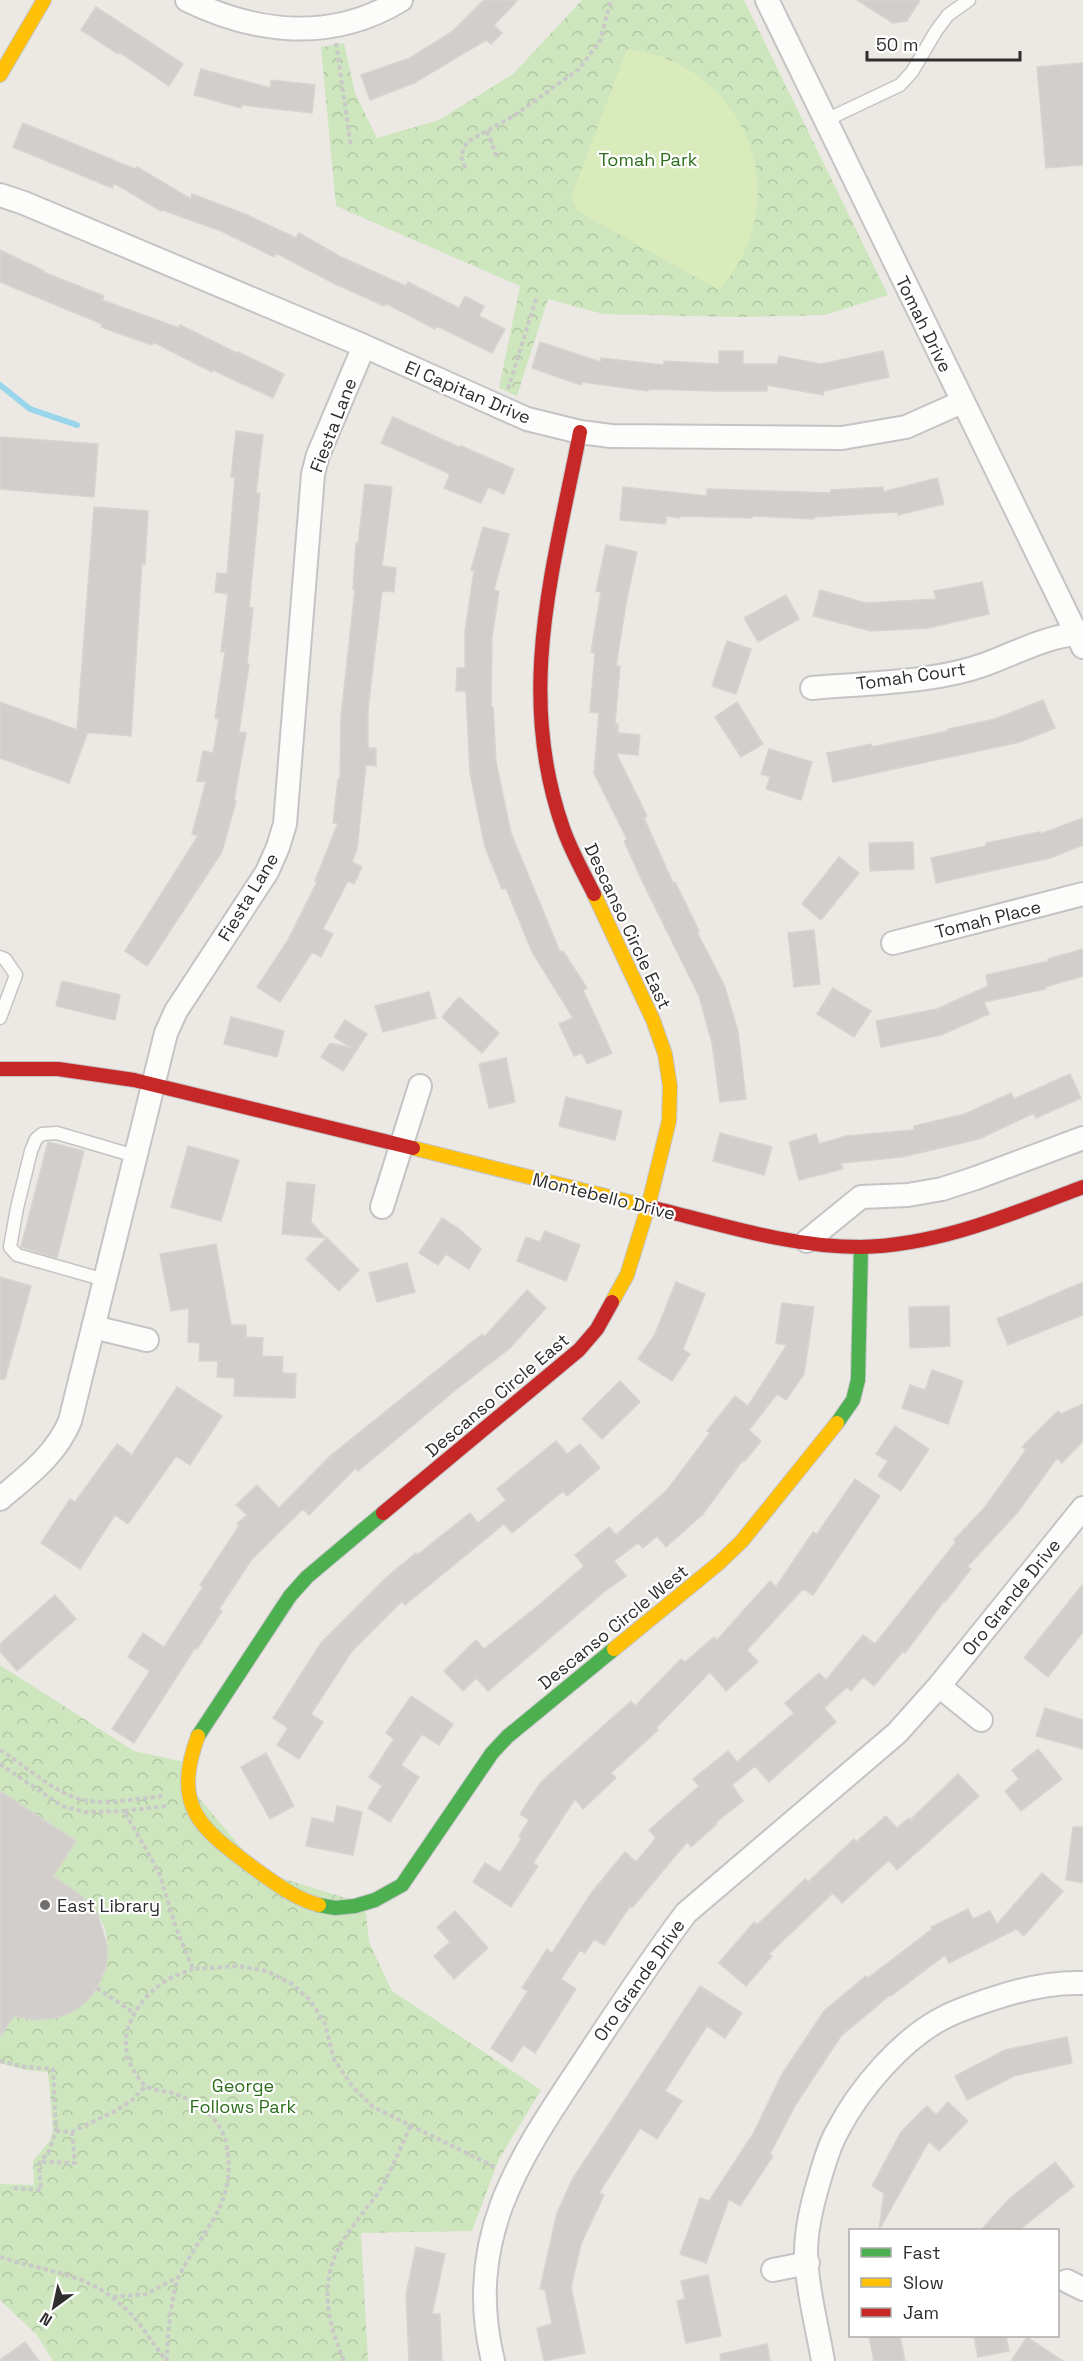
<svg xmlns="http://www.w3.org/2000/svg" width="1083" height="2361" viewBox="0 0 1083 2361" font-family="'Space Grotesk',sans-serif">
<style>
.park{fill:url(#park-crowns)}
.pitch{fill:#d9eabb}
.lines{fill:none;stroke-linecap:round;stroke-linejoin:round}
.stream{stroke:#99d6ec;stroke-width:6}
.building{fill:#d1cecb;stroke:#d7d4d0;stroke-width:1.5}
.lane-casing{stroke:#c5c4c5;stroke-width:15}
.street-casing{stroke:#c5c4c5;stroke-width:26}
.fast-casing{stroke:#c5c4c5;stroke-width:16}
.slow-casing{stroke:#c5c4c5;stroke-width:16}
.jam-casing{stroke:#c5c4c5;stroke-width:16}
.path{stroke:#c9c9c8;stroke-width:4;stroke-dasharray:4.5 3;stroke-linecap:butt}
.lane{stroke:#fcfcfb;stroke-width:12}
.street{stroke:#fcfcfb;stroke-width:22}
.fast{stroke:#4caf50;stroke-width:14}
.slow{stroke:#ffc107;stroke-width:14}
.jam{stroke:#c62828;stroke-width:14}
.poi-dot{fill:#706f6e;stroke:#fff;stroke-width:2}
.labels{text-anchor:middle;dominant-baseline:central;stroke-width:4.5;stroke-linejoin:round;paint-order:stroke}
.park-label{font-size:18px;fill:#2c6e1b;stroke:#fff}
.street-label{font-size:18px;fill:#2e2e2e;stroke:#fff}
.poi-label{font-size:18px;fill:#2e2e2e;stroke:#fff;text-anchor:start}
</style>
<defs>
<pattern id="park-crowns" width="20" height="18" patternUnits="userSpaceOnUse" patternTransform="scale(1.5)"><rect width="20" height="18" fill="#cee6be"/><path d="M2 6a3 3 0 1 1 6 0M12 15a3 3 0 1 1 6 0" fill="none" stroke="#b1c6a4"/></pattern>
</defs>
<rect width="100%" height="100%" fill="#ece8e4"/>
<path class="park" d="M582,0h162l144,295 -63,20 -86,2 -136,-3 -55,-15 -31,97 -18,-8 21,-102 -184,-80 -15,-159 23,-4 11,50 22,45 62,-18 74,-46z
M0,1665l134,86 55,12v23l73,86 103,32 4,38 23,49 149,99 -42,69 -27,72 -111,2 7,128h-315l-17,-27 -36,-34v-116l34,1 -1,-24 18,-22 2,-10 -5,-57 -22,-2 -26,-7v-25l7,-11 -7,-5 4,-11c10,4 21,9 32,9 54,3 92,-63 60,-109 -11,-15 -28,-24 -43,-35l23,-35 -76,-50z"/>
<path class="pitch" d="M627,49c120,14 173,151 92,241l-142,-79 -6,-14z"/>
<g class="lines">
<path class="stream" d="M0,385l30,24 47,16"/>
</g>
<path class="building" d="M484,0h34l-24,25 8,8 -11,11 -5,-4 -72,43 -44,17 -9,-25 49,-17 43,-27z
M857,0h63l-13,21 -14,2z
M96,7l87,57 -14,22 -50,-34 -1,2 -37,-24z
M1083,63v102l-37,3 -9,-101z
M201,69l69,19 1,-8 44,5 -3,28 -70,-8 -1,3 -47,-13z
M23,123l112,46 2,-2 54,32 1,-5 53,20 51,24 3,-5 42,24 65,29 2,-4 51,26 6,-12 19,10 -5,10 26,13 -13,24 -55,-27 -2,3 -50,-26 -1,3 -53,-24 -55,-29 -2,4 -53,-26 -58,-21 -2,1 -47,-28 -2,5 -99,-41z
M0,250l44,21 -1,1 61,24 -2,4 77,28 1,-3 57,28 1,-1 46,22 -11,24 -60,-28 -1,2 -59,-30 -1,3 -51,-18 1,-3 -102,-42z
M540,342l61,20v-4l63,7v-4l55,3v-13h24v13h34l2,-8 42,8 62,-13 6,26 -65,14 -1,4 -56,-10v6h-53l-66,-2v2l-66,-9 -1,3 -49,-17z
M393,417l68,31v-2l53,23 -10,25 -16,-7 -7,16 -37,-15 6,-14 -69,-31z
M236,431l27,4 -7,58h4l-11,114 4,1 -6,56 2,1 -10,67 7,1 -12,67 2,1 -14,51 -75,114 -22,-15 73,-115 -6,-2 14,-52 -9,-1 6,-30 10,2 6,-34 -4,-1 10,-66h-4l7,-58 -13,-2 2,-19 10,1 8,-97h-4z
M0,437l98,7 -4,53 -94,-8z
M937,478l7,26 -46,11v-3l-84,5v2l-62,-3v2l-72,-2v2l-14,-2v8l-46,-4 3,-33 84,9v-7l124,4v-3l52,-3v5z
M365,484l27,3 -10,79 14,2 -2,24 -12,-1 -14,118v39h8v18l-10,-1 -9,84 -5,13 10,5 -8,17 -6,-3 -25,48 10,5 -12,23 -9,-5 -32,50 -23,-15 31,-47 29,-58 -2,-1 23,-58h-5l5,-44h2l1,-62 14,-128h-2l3,-46 2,1z
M94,507l54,4 -3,53 -3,-1 -11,173 -48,-4 4,2 -18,49 -69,-25v-56l77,28z
M483,527l26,7 -15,56 5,1 -7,46 -1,70h2l3,55 15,71 49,119 3,-1 24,37 -4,2 29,63 -25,11 -5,-11 -8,3 -15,-32 14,-6 -41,-66 -26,-64 -4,1 -17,-42 -15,-74 -4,-82h-10l1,-23h8v-36l9,-61 -3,-1z
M606,545l31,7 -10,46 -11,68h4l-5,58h3v9l22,2 -2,20 -22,-2 31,63 -3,2 29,65 2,-1 24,49 -2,1 28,55 13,45 8,67 -26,3 -8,-59 -13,-47 -55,-111 -20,-44 3,-2 -33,-66 5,-60 -9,-1 5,-59 -4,-1 10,-60 -5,-1z
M982,582l7,32 -61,14 -57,3 -58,-15 7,-26 46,13 70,-4 -2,-8z
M786,595l13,24 -41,23 -14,-24z
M727,641l24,8 -15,45 -24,-8z
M1043,700l12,28 -35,14 -187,40 -6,-29 44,-9 1,3 76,-16v-2l47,-10z
M737,702l26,42 -22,13 -26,-40z
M769,749l43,13 -11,38 -35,-11 4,-12 -9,-3z
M1083,818v27l-33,13 -114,25 -5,-25 55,-12v-3l54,-11v2z
M913,842l1,27 -44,2 -1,-28z
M839,857l20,16 -38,47 -19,-16z
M814,930l6,54 -26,3 -6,-54z
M1083,949v27l-38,11 1,2 -62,13 5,12 -48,21 -60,12 -5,-26 61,-12 51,-23 -2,-11 63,-14 -1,-2z
M62,981l58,14 -5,25 -59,-14z
M833,988l38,23 -17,26 -37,-23z
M429,992l7,26 -53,14 -8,-26z
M459,997l40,36 -17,20 -40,-36z
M231,1017l53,14 -7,26 -53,-13z
M345,1020l22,14 -24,37 -22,-14 9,-14 22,5 -18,-11z
M506,1058l9,44 -26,6 -10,-44z
M1070,1074l11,24 -45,20 -2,-5 -55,26 -77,18 -61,6 2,6 -44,11 -10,-38 27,-8 3,10 27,-8 68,-6v-4l51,-12 46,-21 3,6z
M566,1097l56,14 -7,29 -56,-14z
M720,1133l52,14 -8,28 -51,-14z
M48,1142l36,9 -27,107 -36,-11z
M188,1146l51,14 -18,61 -50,-14z
M287,1182l28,3 -4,37 15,16 -44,-4z
M442,1218l16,10 23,21 -12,20 -23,-15 -8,11 -19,-12z
M545,1231l35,14 -14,36 -49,-20 9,-24 14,5z
M327,1238l32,32 -20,21 -33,-32z
M216,1244l15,81h15v12l17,1 -1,18 21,1 -1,16 14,1 -1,24 -61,-2 1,-18 -18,-1 1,-16h-19l1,-18 -12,-1 1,-34 -18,3 -11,-57z
M407,1263l8,29 -38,10 -8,-29z
M0,1277l31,9 -26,93h-5z
M676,1282l29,12 -22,55 7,5 -18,27 -34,-22 17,-25z
M1083,1282v33l-75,30 -11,-26z
M527,1290l19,18 -36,40 -52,40 -100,83 -2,-3 -47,47 -6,-6 -51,50 -33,50 3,2 -25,38 -2,-1 -61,95 -22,-14 38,-58 -22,-14 15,-24 21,14 39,-60 -3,-2 39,-59 -2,-2 10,-9 -11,-10 21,-20 22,23 51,-52 152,-122 2,3z
M782,1303l32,4 -10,67 -18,26 -9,-6 -28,36 12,11 -16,20 -2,-1 -40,54 -37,33 -9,-11 -14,12 -5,-5 -24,18 12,15 -21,15 -117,100 -12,-13 -13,13 -19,-20 32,-31 8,9 55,-44 45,-39 -9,-11 34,-28 7,8 51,-45 43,-57 -3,-2 28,-35 13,10 39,-61 -11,-2z
M949,1306l1,40 -40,2 -1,-41z
M932,1370l31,11 -15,43 -46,-16 8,-23 15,5z
M620,1381l20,21 -38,37 -20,-20z
M177,1387l45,29 -32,49 -14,-9 -48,68 -13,-9 -35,54 -39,-26 29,-44 5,3 42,-58 15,11z
M1083,1404v37l-21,22 -5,-5 -40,55 -50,54 4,2 -26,33 -1,-1 -39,52 -2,-2 -29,35 -11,-9 -12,14 -4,-4 -23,21 12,14 -67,60 -14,-16 -23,19 11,16 -28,22 2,1 -26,23 -4,-5 -55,66 -2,-2 -26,39 -10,-6 -9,14 -5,-3 -19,29 15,10 -41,64 -12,-8 -11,17 -21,-14 37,-57 -6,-3 25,-39 5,4 40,-61 33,-40 11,10 20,-24 -7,-8 50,-44 -6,-7 35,-28 9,11 57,-49 -9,-10 34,-30 7,7 37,-45 12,9 81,-102 -2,-2 31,-33 41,-57 -4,-3 36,-36 3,3z
M895,1426l34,23 -28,42 -23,-15 10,-15 -12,-7z
M556,1441l11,13 13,-10 20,24 -33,28 -4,-5 -51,42 -8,-9 -99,81 -3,-4 -50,50 -41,63 12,8 -24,37 -22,-14 11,-17 -15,-10 48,-75 67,-67 28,-23 1,2 53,-42 8,10 28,-23 -9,-11z
M855,1479l25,17 -67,99 -10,-6 -56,61 11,12 -32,29 -16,-19 -54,56 2,2 -47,43 5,5 -33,31 -8,-10 -42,64 5,3 -27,41 -38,-25 12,-19 15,9 22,-34 -3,-2 10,-16 -9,-6 21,-32 90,-81 4,5 46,-47 4,3 29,-25 3,3 53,-59 6,6 37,-55 4,2z
M1083,1584v48l-35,45 -24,-19z
M55,1595l21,24 -59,52 -17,-20v-7z
M411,1696l42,28 -14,21 -17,-11 -21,31 18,12 -29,45 -22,-14 14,-22 -13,-9 25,-38 -8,-6z
M1045,1708l38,12v29l-47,-13z
M1038,1749l24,30 -41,32 -16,-20 14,-12 -7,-9z
M266,1753l28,53 -24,13 -29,-52z
M958,1774l21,22 -82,74 -8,-10 -47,43 -9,-10 -64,61 3,2 -26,30 -27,-23 35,-41 3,3 48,-46 3,3 46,-43 2,3 30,-26 11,12 12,-10 1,2z
M0,1791l76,50 -23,35 30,21 14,15 11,36 -2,19 -9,21 -11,14 -14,10 -17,6 -19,2 -22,-4 -14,21z
M337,1806l25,6 -9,43 -47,-9 6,-28 22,5z
M1073,1827h10v56l-17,-3z
M1042,1873l21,18 -39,45 -8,-7 -67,34 -4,-8 -54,41 -1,-1 -49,41 -45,68 -26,50 3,2 -33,50 -11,-7 -23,64 -26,-9 20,-56 9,3 44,-67 29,-60 42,-63 42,-35 2,2 64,-49 -1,-2 37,-18 5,10 17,-8 7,13z
M455,1911l33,37 -34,31 -20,-23 16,-14 -13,-15z
M700,1986l42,27 -17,25 -18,-12 -42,65 17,10 -25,38 -17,-11 -41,65 5,2 -23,49 -10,43 14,66 -41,8 -7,-33 15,-4 -7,-34 -5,-1 17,-76 16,-35z
M1067,2037l5,26 -58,13 -47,24 -12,-24 50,-26z
M948,2102l20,19 -29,30 -10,-10 -50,89 5,-37 -12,-7 29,-54 26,-26 9,9z
M1055,2162l19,24 -55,44h-38l28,-31z
M416,2247l29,7 -13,60h8l2,47h-33l-3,-66z
M708,2275l13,61 -35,7 -9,-42 8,-2 -4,-18z
M869,2336h31l5,25h-31z
M974,2336h32l3,15 -31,6z
M1027,2337l36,24h-52z
M25,2342l14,19h-39v-1z
M767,2344l3,17h-49l-1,-7z"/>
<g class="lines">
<defs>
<path id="lane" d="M824,121l76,-36 12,-13 24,-41 12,-16 21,-15
M0,957l5,2 11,16 -16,43
M105,1280l-88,-25 -7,-8 7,-39 14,-57 5,-12 6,-5 15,-1 78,23"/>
<path id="street" d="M187,0c70,34 145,42 214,0
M767,0l316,647
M0,195l24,8 340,143 163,73 53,13 31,4 231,2 64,-11 56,-25
M812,688c55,-5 123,-5 174,-24 23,-8 75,-35 97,-28
M893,943l190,-49
M382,1207l38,-121
M807,1241l54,-44 47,-2 34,-6 34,-11 107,-40
M93,1327l54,13
M0,1499c27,-23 56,-44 70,-78l96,-388 10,-22 91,-139 11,-25 7,-23 28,-350 5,-19 46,-109
M939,1686l42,34
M773,2270l35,-7
M1067,2281l16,8
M493,2361c-31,-128 31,-209 97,-309 31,-47 62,-94 96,-139l211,-180 42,-47 144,-178
M823,2361c-6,-35 -16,-72 -17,-108 0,-24 6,-49 13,-72 5,-17 10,-36 19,-51 21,-41 64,-91 105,-112 17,-9 36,-15 55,-21 28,-9 55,-15 85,-14"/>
<path id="fast" d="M837,1423l16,-23 5,-20 3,-133
M198,1736l92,-140 17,-19 76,-64
M319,1905l16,3 20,-2 20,-6 27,-15 90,-132 16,-17 106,-87"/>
<path id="slow" d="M0,75l44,-75
M594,894l59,126 12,34 5,32 -1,35 -21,86 -21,68 -15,27
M413,1148l241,60
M614,1649l105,-86 23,-22 95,-118
M198,1736c-27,73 4,93 57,133 20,14 40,30 64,36"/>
<path id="jam" d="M580,432c-26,135 -65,260 -17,396 8,23 20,44 31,66
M0,1069h58l76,11 279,68
M654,1208c66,16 136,39 206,39 77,-1 152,-33 223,-60
M383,1513l196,-163 18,-21 15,-27"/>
</defs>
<use href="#lane" class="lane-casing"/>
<use href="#street" class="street-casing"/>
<use href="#fast" class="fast-casing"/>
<use href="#slow" class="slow-casing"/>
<use href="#jam" class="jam-casing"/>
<path class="path" d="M336,43l15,104
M487,131l10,26
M465,168l-4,-12 6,-14 48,-27 64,-46 21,-28 11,-41
M508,389l29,-93
M0,1750c25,15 56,45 84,50 25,5 55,-2 80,-4
M0,1764l62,42 23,6 39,-1
M166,1806l-42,5 35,61 17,56 17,41 46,-3 28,5 25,13 18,16 15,24 9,35 18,27 21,21 124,61
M97,1988l37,25
M0,2061l25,6 28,2 3,62 -7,20 -10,13 2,26 -31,-2
M56,2131l16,1 43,-21 16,-10 15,-15
M42,2162l33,1 -3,-31
M0,2257c38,13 81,15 114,42 10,8 22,19 29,30 8,10 13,20 23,30
M113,2297l33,-3 32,-17
M167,2361c-1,-16 5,-71 12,-85 24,-48 60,-74 47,-133 -5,-25 -30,-43 -54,-50 -7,-2 -20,-3 -26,-7 -6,-4 -13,-16 -16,-23 -14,-32 10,-66 37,-83 8,-5 17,-7 26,-11
M344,2361c-19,-44 -26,-85 3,-127 10,-14 21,-27 31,-41 13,-21 22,-44 32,-66"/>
<use href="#lane" class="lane"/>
<use href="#street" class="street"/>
<use href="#fast" class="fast"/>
<use href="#slow" class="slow"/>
<use href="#jam" class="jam"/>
</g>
<circle class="poi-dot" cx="45" cy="1905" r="6"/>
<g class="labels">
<g class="park-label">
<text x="648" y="159">Tomah Park</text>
<text x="243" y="2085">George<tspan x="243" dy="21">Follows Park</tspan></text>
</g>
<g class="street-label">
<text transform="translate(924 324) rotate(64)">Tomah Drive</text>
<text transform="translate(468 392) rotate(23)">El Capitan Drive</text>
<text transform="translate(333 425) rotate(-69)">Fiesta Lane</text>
<text transform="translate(911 676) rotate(-8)">Tomah Court</text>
<text transform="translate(248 897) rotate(-59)">Fiesta Lane</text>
<text transform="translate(988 919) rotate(-14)">Tomah Place</text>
<text transform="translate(628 926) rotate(65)">Descanso Circle East</text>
<text transform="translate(604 1196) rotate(14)">Montebello Drive</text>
<text transform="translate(497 1395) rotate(-40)">Descanso Circle East</text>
<text transform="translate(1011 1597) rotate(-51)">Oro Grande Drive</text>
<text transform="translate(613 1627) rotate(-39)">Descanso Circle West</text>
<text transform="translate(639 1980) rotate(-55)">Oro Grande Drive</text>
</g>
<g class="poi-label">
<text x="57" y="1905">East Library</text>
</g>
</g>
<rect x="849" y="2229" width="210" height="108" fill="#ffffff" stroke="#ababab" stroke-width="1.5"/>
<rect x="861" y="2248" width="30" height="9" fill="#4caf50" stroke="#ababab" stroke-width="1.5"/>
<text x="903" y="2259" font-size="18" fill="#2e2e2e">Fast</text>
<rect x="861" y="2278" width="30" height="9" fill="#ffc107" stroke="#ababab" stroke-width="1.5"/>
<text x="903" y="2289" font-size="18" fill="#2e2e2e">Slow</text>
<rect x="861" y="2308" width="30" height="9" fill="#c62828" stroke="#ababab" stroke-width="1.5"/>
<text x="903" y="2319" font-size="18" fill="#2e2e2e">Jam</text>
<g transform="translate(54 2307) rotate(213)" stroke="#ffffff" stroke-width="4.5" paint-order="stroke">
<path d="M0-4.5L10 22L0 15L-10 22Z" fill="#2e2e2e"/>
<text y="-9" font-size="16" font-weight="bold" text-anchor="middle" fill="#2e2e2e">N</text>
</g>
<path d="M867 51v9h153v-9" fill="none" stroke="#2e2e2e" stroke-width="3"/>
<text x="876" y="51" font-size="18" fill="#2e2e2e" stroke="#ffffff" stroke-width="4.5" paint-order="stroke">50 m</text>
</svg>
